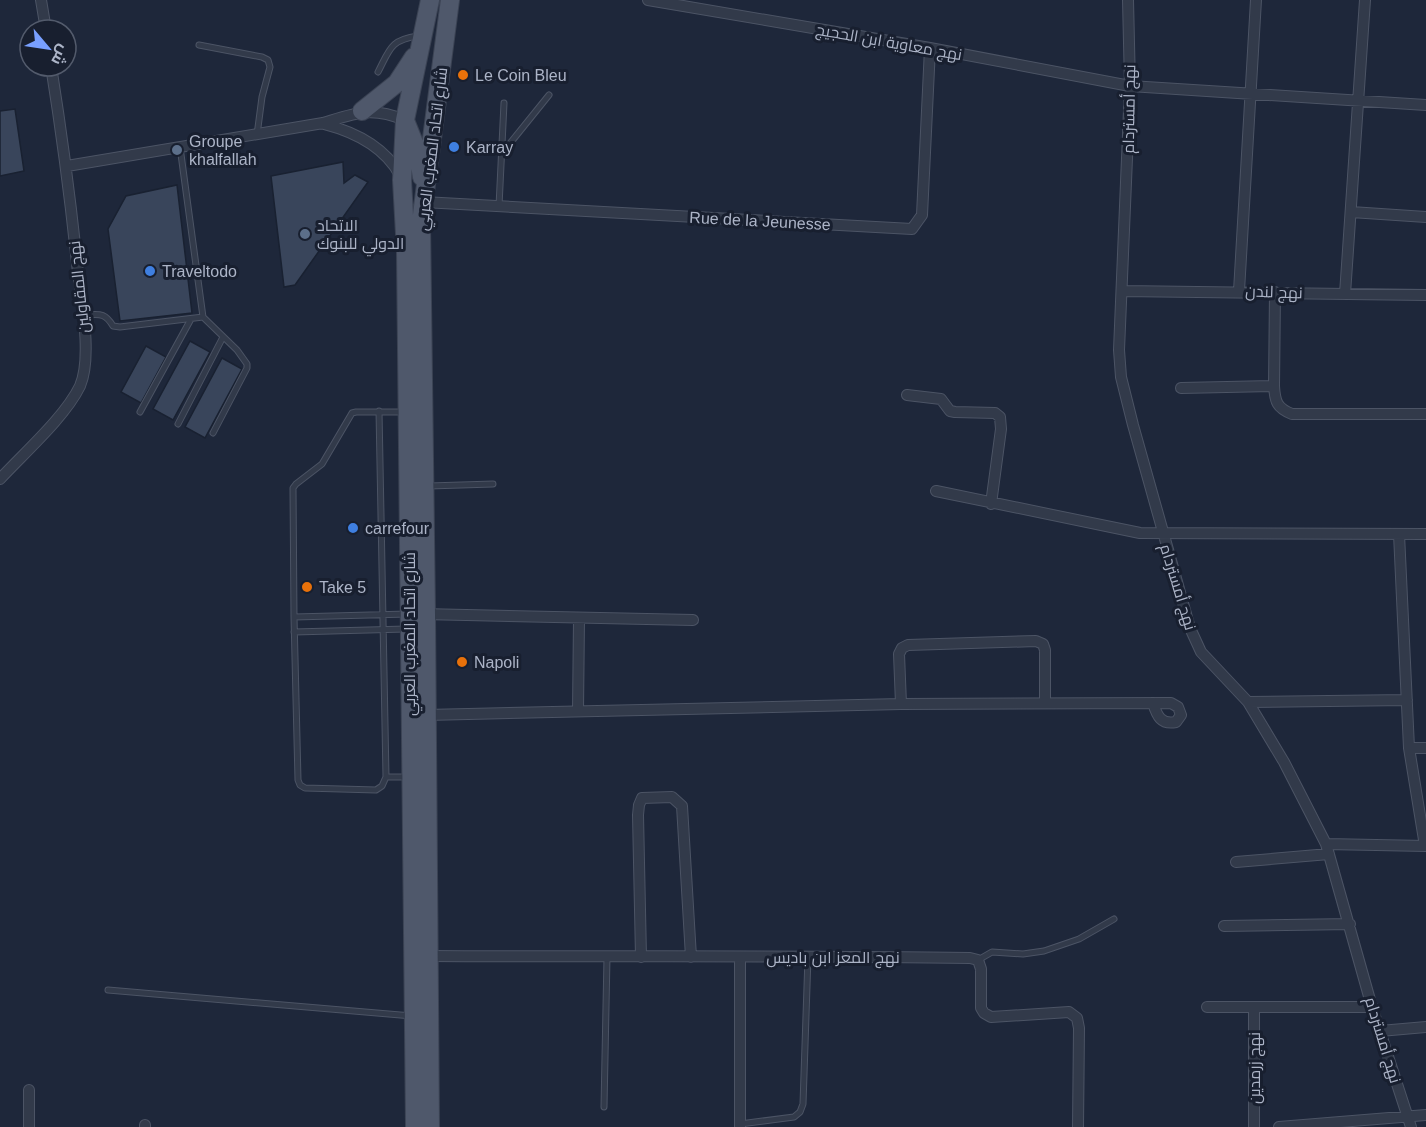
<svg xmlns="http://www.w3.org/2000/svg" width="1426" height="1127" viewBox="0 0 1426 1127" font-family="Arial,Cairo,sans-serif">
<style>
.building{fill:#39455b;stroke:#192131;stroke-width:1.5}
.lines{fill:none;stroke-linecap:round;stroke-linejoin:round}
.lane-casing{stroke:#4c5465;stroke-width:7}
.street-casing{stroke:#4c5465;stroke-width:12}
.primary-casing{stroke:#3b4354;stroke-width:20}
.lane{stroke:#323a4a;stroke-width:5}
.street{stroke:#323a4a;stroke-width:10}
.primary{stroke:#4f586b;stroke-width:18}
.food-dot{fill:#e8710a;stroke:#181f2f;stroke-width:2}
.shop-dot{fill:#3f7fe0;stroke:#181f2f;stroke-width:2}
.service-dot{fill:#5c6f8a;stroke:#181f2f;stroke-width:2}
.labels{text-anchor:middle;dominant-baseline:central;stroke-width:6;stroke-linejoin:round;paint-order:stroke}
.street-label{font-size:16px;fill:#acb4c7;stroke:#181f2f}
.poi-label{font-size:16px;fill:#acb4c7;stroke:#181f2f;text-anchor:start}
</style>
<rect width="100%" height="100%" fill="#1e273a"/>
<path class="building" d="M15,109l9,62 -24,5v-65z
M343,162l1,21 11,-8 13,7 -73,103 -11,2 -13,-111z
M177,185l15,128 -72,8 -12,-92 18,-33z
M190,341l20,11 -37,68 -20,-11z
M146,346l20,11 -25,46 -20,-11z
M222,358l20,11 -37,69 -20,-11z"/>
<g class="lines">
<defs>
<path id="lane" d="M199,45l63,12 6,3 2,7 -8,30 -5,38
M378,72c12,-23 12,-32 40,-36
M180,147l23,170 34,33 10,14v4l-34,65
M503,152l46,-57
M499,206l5,-103
M83,315c15,0 21,-4 30,11l7,1 83,-10
M379,411l7,366
M140,412l51,-93
M406,412h-50l-4,1 -30,51 -26,20 -3,4 1,129 4,163 2,5 5,3 71,2 6,-4 4,-9h21
M178,424l45,-87
M429,486l64,-2
M294,617l114,-3
M294,632l112,-3
M978,960l14,-8 31,2 21,-3 35,-12 35,-20
M108,990l304,26
M604,1107l3,-150
M740,1124l54,-7 6,-5 3,-8 5,-147"/>
<path id="street" d="M41,0l5,30
M648,0l282,48 200,38 296,19
M1128,0l2,86 -11,264 2,27 12,48 57,203 11,24 47,50 36,60 42,82 46,163 39,120
M324,124c31,8 60,22 76,51
M67,166l256,-43c33,-10 48,-17 82,-3
M423,202l489,27 10,-14 8,-167
M1351,212l75,5
M1123,291l303,4
M1239,291l17,-291
M1275,292l-1,94c1,16 3,22 18,28h134
M1345,294l20,-294
M1181,388l93,-2
M907,395l34,4 9,12 5,1 40,1 5,4 1,12 -10,75
M0,479c24,-26 65,-62 80,-93 12,-28 2,-82 -2,-113 -7,-69 -16,-138 -27,-207
M936,491l204,42 286,1
M1399,534l10,214 16,98
M422,614l271,6
M1248,702l159,-2
M901,704l-2,-50 3,-6 6,-3 128,-4 7,3 2,6v52
M578,711l1,-92
M426,715l475,-11 270,-1 7,4 3,8 -5,7c-15,3 -19,-6 -23,-19
M1409,748h17
M1326,844l100,2
M1236,862l93,-8
M1224,926l126,-2
M428,956c181,1 362,-1 542,2l8,2 3,9v39l3,5 7,4 78,-5 8,6 2,10 -1,99
M641,957l-3,-142 1,-10 3,-7 30,-1 10,9 9,151
M1207,1007h165
M1254,1008v119
M1380,1031l46,-4
M29,1127v-37
M145,1127v-2
M740,1127v-169
M1279,1127l147,-12"/>
<path id="primary" d="M362,111l35,-28 17,-26
M406,123l12,30 4,24
M415,1127l-9,-875 -4,-72 3,-60 25,-120
M430,1127l-4,-513 -5,-391 29,-223"/>
</defs>
<use href="#lane" class="lane-casing"/>
<use href="#street" class="street-casing"/>
<use href="#primary" class="primary-casing"/>
<use href="#lane" class="lane"/>
<use href="#street" class="street"/>
<use href="#primary" class="primary"/>
</g>
<g class="food-dot">
<circle cx="463" cy="75" r="6"/>
<circle cx="307" cy="587" r="6"/>
<circle cx="462" cy="662" r="6"/>
</g>
<g class="shop-dot">
<circle cx="454" cy="147" r="6"/>
<circle cx="150" cy="271" r="6"/>
<circle cx="353" cy="528" r="6"/>
</g>
<g class="service-dot">
<circle cx="177" cy="150" r="6"/>
<circle cx="305" cy="234" r="6"/>
</g>
<g class="labels">
<g class="street-label">
<text transform="translate(889 42) rotate(10)">نهج معاوية ابن الحجيج</text>
<text transform="translate(1129 109) rotate(-89)">نهج أمستردام</text>
<text transform="translate(432 149) rotate(-83)">شارع اتحاد المغرب العربي</text>
<text transform="translate(760 221) rotate(3)">Rue de la Jeunesse</text>
<text transform="translate(79 287) rotate(-96)">نهج المقاولين</text>
<text transform="translate(1274 292) rotate(2)">نهج لندن</text>
<text transform="translate(1178 587) rotate(73)">نهج أمستردام</text>
<text transform="translate(409 634) rotate(-90)">شارع اتحاد المغرب العربي</text>
<text x="833" y="957">نهج المعز ابن باديس</text>
<text transform="translate(1383 1040) rotate(73)">نهج أمستردام</text>
<text transform="translate(1254 1068) rotate(-90)">نهج زرمدين</text>
</g>
<g class="poi-label">
<text x="475" y="75">Le Coin Bleu</text>
<text x="189" y="141">Groupe<tspan x="189" dy="18">khalfallah</tspan></text>
<text x="466" y="147">Karray</text>
<text x="317" y="225">الاتحاد<tspan x="317" dy="18">الدولي للبنوك</tspan></text>
<text x="162" y="271">Traveltodo</text>
<text x="365" y="528">carrefour</text>
<text x="319" y="587">Take 5</text>
<text x="474" y="662">Napoli</text>
</g>
</g>
<g transform="translate(48 48) rotate(119)"><circle r="28" fill="#181f2f" stroke="#535b6c" stroke-width="1.5"/>
<path d="M0-4.5L10 22L0 15L-10 22Z" fill="#79a0ff"/>
<text y="-9" font-size="16" font-weight="bold" text-anchor="middle" fill="#acb4c7">ش</text>
</g>
</svg>
